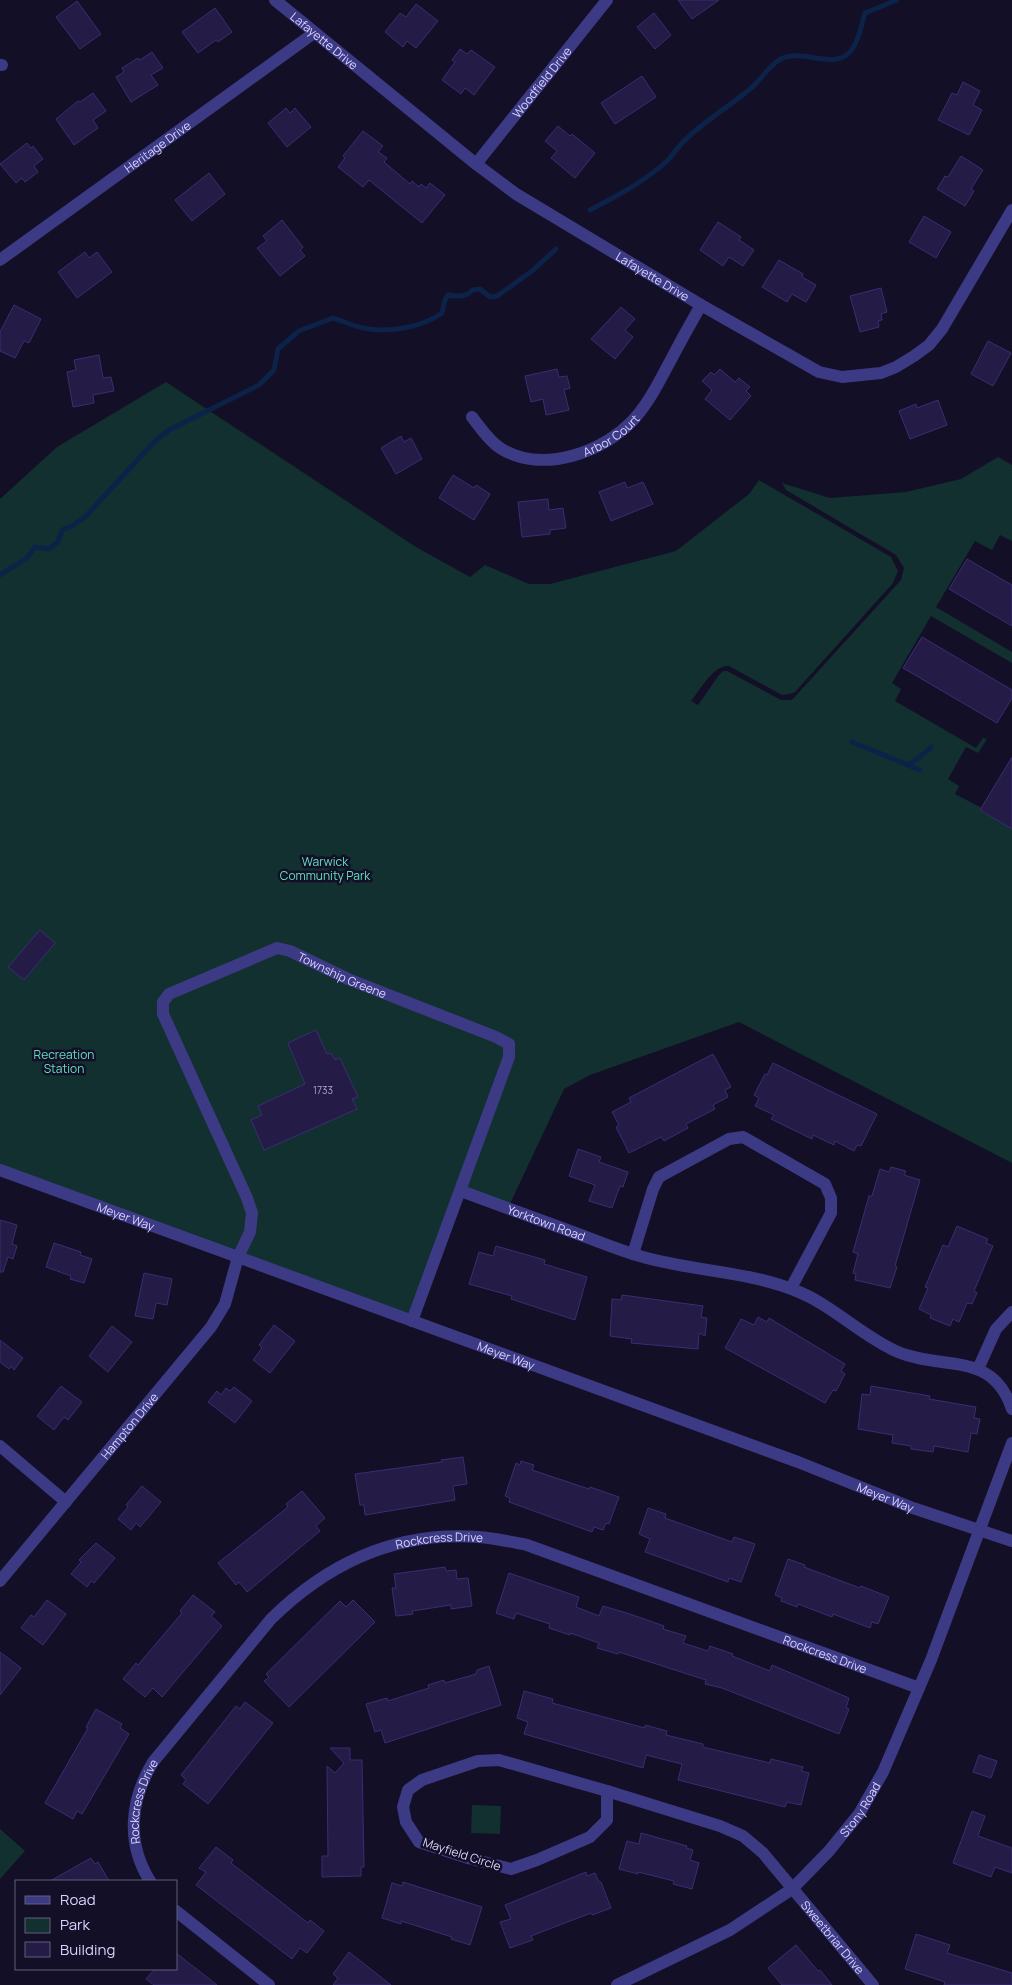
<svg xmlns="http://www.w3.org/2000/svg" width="1012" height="1985" viewBox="0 0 1012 1985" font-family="Manrope,sans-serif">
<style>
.green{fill:#12302f}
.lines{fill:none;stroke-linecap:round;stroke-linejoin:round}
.stream{stroke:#0c2248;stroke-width:5}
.building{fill:#241b47;stroke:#3b2d73}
.minor{stroke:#3d3a85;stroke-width:12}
.labels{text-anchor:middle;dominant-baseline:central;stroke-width:5;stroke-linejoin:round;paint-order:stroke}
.number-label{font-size:10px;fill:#aca6d1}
.street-label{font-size:12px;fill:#d9d4ff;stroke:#130f26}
.park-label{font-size:12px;fill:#5fe0c0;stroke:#130f26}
</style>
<rect width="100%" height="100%" fill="#130f26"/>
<path class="green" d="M166,382l250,165 54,30 15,-12 44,19h21l126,-33 73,-57 10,-14 132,77 7,14 -5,12 -98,109 -5,2 -8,1 -53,-29c-16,-1 -28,23 -38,35l7,4 21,-30 4,-4h4l54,29h11l109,-120 3,-12 -8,-13 -110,-65 -4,-7 48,15 76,-6 55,-13 37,-22 14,8v76l-12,-6 -8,15 -17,-9 -39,66 76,45v11l-81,-47 -39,67 9,6 -6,12 81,47 7,-10 4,1 -9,14 -12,-6 -18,32 11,7 -4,8 27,14 -1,3 31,18v334l-273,-141 -149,53 -26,14 -56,119 -47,-17 -49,130 -412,-151v-671l57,-52z
M472,1805l29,1 -1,28 -29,-1z
M0,1829l25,22 -25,28z"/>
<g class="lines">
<path class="stream" d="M590,210c27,-14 54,-28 77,-49 7,-7 12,-16 20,-23 19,-18 43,-32 63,-49 11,-9 17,-21 29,-29 25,-14 57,14 74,-12 7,-11 8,-23 12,-35l32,-13
M0,575l27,-17 8,-11 14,2 9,-7 4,-12 8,-3 14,-9 71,-77 14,-11 90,-45 15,-15 4,-21 21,-18 34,-13c10,3 20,8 30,10 25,5 58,0 79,-15l3,-13 3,-5c9,2 18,2 25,-5l7,-1 10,8 7,-1 35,-25 24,-22
M852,742l68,28
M908,765l12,-8 11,-10"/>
</g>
<path class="building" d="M678,0h41l-27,19z
M77,1l24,33 -21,15 -24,-32z
M416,4l22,17 -22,27 -9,-7 -4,6 -18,-15 15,-19 6,4z
M215,8l17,24 -14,10 -2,-2 -18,13 -16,-21z
M654,13l17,22 -16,14 -18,-22z
M460,49l7,5 4,-4 24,17 -21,28 -9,-7 -4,6 -19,-14 13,-18 -3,-2z
M152,52l11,16 -12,7 7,10 -27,17 -15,-25 8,-5 -2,-4 16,-10 2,2z
M642,76l14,21 -41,27 -14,-21z
M963,82l17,9 -7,14 9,5 -13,25 -31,-15 14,-27 5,2z
M93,93l13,18 -13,9 5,8 -24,17 -18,-26 22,-18 2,1z
M286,108l4,5 5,-5 16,19 -24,20 -19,-24z
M558,126l12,10 2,-2 23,19 -20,25 -24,-20 6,-7 -12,-10z
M363,131l20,15 -5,6 9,6 -3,4 26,22 2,-3 7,6 2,-3 5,4 4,-5 15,12 -23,28 -53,-43 -6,7 -25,-20 7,-9 -2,-2z
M27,143l4,5 2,-2 10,13 -9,7 4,6 -13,10 -3,-4 -6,5 -16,-19z
M961,156l22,14 -12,19 3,2 -9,15 -28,-17 8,-13 3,1z
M209,173l16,21 -33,27 -17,-21z
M924,216l27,16 -15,26 -27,-16z
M282,220l21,27 -3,3 5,6 -25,20 -23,-28 10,-7 -4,-5z
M718,222l23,15 -2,3 15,10 -11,16 -14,-9 -6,9 -23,-16z
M85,252l4,6 8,-6 15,20 -35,26 -19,-26z
M779,260l24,14 -1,3 14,8 -10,17 -14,-8 -5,8 -25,-15z
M881,288l6,24 -6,2 1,6 -4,1 1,6 -19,5 -10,-36z
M14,305l27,14 -12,24 -5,-2 -9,17 -15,-7v-19z
M621,307l14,12 -10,11 8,7 -18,22 -24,-20z
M988,341l23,12 -18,33 -22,-12z
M99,355l4,23 8,-1 3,14 -21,4 1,8 -21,4 -6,-35 9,-2 -2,-10z
M557,369l2,8 8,-1 3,12 -6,2 5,20 -23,5 -3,-16 -12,3 -6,-26z
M720,369l15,13 4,-4 11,9 -4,4 5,5 -21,24 -25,-21 7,-9 -10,-9 9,-9 3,3z
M938,400l9,25 -37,14 -11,-28 17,-7 1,4z
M401,436l3,6 7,-4 11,21 -26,15 -15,-26z
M453,475l21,13 2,-3 14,9 -16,26 -35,-22z
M625,482l2,6 16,-6 10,22 -42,17 -12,-29z
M548,499l1,11 14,-2 3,20 -16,2v4l-28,3 -4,-35z
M967,559l45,26v41l-63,-37z
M922,637l90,53v8l-15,25 -94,-55z
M1012,757v72l-32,-19z
M40,930l15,13 -31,37 -16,-13z
M316,1030l11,24 4,-1 4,7 5,-2 18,39 -6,2 5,10 -93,41 -13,-30 11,-5 -4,-9 47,-22 -17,-41z
M713,1054l18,33 -6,3 3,7 -15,8 2,4 -29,15 2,4 -24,13 -3,-4 -32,16 -13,-26 3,-2 -7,-13 19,-10 -2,-4z
M773,1063l104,51 -16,32 -4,-1 -3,6 -19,-10 -1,4 -21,-10 -1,4 -41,-20 3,-4 -19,-9 4,-8 -5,-3 11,-21 2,1z
M578,1149l23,8 -2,5 29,10 -5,15 -3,-1 -8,22 -23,-7 6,-16 -26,-9z
M891,1167l15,4 -2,4 16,5 -25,86 2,1 -7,21 -35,-8 1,-6 -3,-1 5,-19 -5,-2 16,-56h3l8,-27 9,3z
M0,1220l17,5 -5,19 5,2 -4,13 -5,-2 -5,15h-3z
M957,1226l31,13 -2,4 7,3 -19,45 3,2 -5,11 -5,-1 -8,19 -6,-3 -3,7 -20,-8 1,-3 -12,-6 9,-21 -3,-1 18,-42 5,2z
M54,1243l27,9 -1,3 12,4 -8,24 -14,-4 1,-3 -25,-9z
M496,1246l49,14 -1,4 43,13 -12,43 -64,-21 1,-3 -43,-12 10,-32 14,4z
M144,1273l28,6 -5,26 -11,-2 -3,16 -18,-3z
M622,1295l81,11 -2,11 6,1 -2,18 -6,-3 -1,16 -67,-6 1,-4 -22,-3 2,-37 9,1z
M758,1317l9,5 2,-4 76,46 -4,7 4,3 -9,17 -3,-1 -8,13 -100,-55 16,-29 13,6z
M274,1325l21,16 -25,32 -17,-13 9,-12 -3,-3z
M112,1326l20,16 -24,30 -19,-16z
M0,1340l23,18 -9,12 -3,-4 -2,3 -9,-7z
M61,1386l21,16 -14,18 -4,-3 -10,13 -17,-14z
M871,1386l59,10 -1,3 47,8 -2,11 6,1 -3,15 -6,-1 -3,19 -34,-6 -1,6 -22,-3v-3l-19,-3 1,-8 -35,-6 4,-35 8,1z
M234,1387l18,14 -17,22 -27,-21 9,-11 4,4 5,-7 4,3z
M463,1457l4,27 -14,2 2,14 -90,15 -1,-10h-4l-5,-31 87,-12 -1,-2z
M521,1461l13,4 -2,5 57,19 1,-2 29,10 -10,27 -3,-1 -3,7 -9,-3 -2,5 -83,-30 1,-4 -5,-2 11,-33 4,2z
M142,1486l19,16 -21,25 -4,-4 -5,7 -13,-11 10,-12 -2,-2z
M302,1491l23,27 -9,8 4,5 -73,61 -8,-10 -3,3 -18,-22 70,-56 -2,-3z
M648,1508l18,6 -1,4 67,24 2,-5 21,7 -14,38 -12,-4 -1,4 -83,-30 5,-13 -11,-5z
M96,1543l19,15 -21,25 -3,-2 -4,6 -16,-13 10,-12 -2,-2z
M788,1559l17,6 -1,2 56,21 1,-2 28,11 -11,27 -6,-2 -2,6 -37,-14 -1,3 -34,-13 -1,3 -16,-6 1,-3 -7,-3z
M445,1567l1,4 10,-1 1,9 11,-1 4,28 -21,3v-4l-39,6 1,3 -17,2 -4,-28h4l-2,-14z
M509,1573l70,24 -3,10 23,9 4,-10 27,8 34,12 -1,3 23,7 -3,7 25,8 2,-5 23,8 -1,2 38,15 2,-6 77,33 -3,10 3,1 -10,25 -117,-46 -17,-4 1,-4 -87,-28 -1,2 -21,-6 2,-5 -29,-10v2l-21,-7 1,-4 -34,-11 -2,6 -18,-6z
M193,1595l22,17 -4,4 11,10 -60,71 -9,-9 -8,9 -22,-18 13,-16 2,2 44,-52 -2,-2z
M47,1600l19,14 -23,31 -22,-17 10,-13 3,2z
M353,1600l22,22 -86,85 -25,-26 5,-4 -3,-3 74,-73 6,6z
M0,1652l21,16 -21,27z
M489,1666l12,39 -116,38 -4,-13 -6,2 -9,-28 21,-6 1,3 41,-13 -1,-3 16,-5 1,3 31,-9 1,-4z
M524,1691l29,8 -1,4 93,25v-3l22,6 -1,4 37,9v3l67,16 1,-4 32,8 -2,4 8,2 -8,32 -14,-3 -2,5 -107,-27 4,-16 -36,-9 -3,13 -119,-34 4,-12 -11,-4z
M245,1702l28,21 -65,81 -25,-20 3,-4 -5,-5 55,-69 4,3z
M96,1709l26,15 -2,4 9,6 -47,80 -5,-3 -4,8 -28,-16 43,-75 -2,-1z
M330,1748h20v12h12l2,107h-3v9l-39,1v-21h6l-1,-90 8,7 9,-10z
M979,1755l18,6 -6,17 -18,-6z
M972,1811l13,5 -7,20 34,12v25l-17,-6 -4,10 -38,-14z
M641,1833l46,13 -1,2 7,2 -3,10 9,3 -7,26 -19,-5 1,-3 -36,-9v2l-19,-5 8,-28 12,3z
M216,1847l17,13 -2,3 77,60 2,-3 14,11 -17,22 -7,-5 -8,11 -96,-74 10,-13 -7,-4z
M91,1858l4,6 3,-2 11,19h-59z
M586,1872l1,4 8,-3 4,9h2l10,26 -19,7 -1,-2 -60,23 2,4 -23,8 -10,-26 11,-3 -6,-14z
M403,1882l79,25 -12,38 -19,-6 1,-2 -51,-16v3l-19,-6 10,-35 10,3z
M916,1934l34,11 -3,8 65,20v12h-68l1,-3 -40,-13z
M796,1945l22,26 2,-1 12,15h-50l-14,-17z
M349,1952l42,33h-58l5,-7 -5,-4z
M176,1953l41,32h-63l-8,-6 9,-10h21z"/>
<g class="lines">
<g class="minor">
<path id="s1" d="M275,0l201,164 40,30 185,111 118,67 23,5 39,-4 15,-6 18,-11 15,-11 13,-16 70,-119"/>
<path d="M0,65h2"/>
<path id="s2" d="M476,164l131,-164"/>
<path id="s3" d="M0,260l314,-227"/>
<path id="s4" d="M472,417c8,10 16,23 28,31 42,27 105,4 135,-30 13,-15 22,-32 31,-49 11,-21 23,-43 35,-64"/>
<path id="s5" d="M0,1170l798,292 115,46 99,33"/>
<path id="s6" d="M461,1191c39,14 78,29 117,43 22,8 43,17 65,23 49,14 103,14 151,33 38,14 67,46 104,62 45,19 94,-2 114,57"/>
<path d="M633,1254l20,-65 6,-12 70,-38 14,-2 82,47 6,14v15l-40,75"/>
<path d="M978,1369l18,-40 16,-17"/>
<path d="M0,1446l66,56"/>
<path id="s7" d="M0,1581l211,-254 14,-23 13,-47 12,-25 2,-19 -5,-15 -84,-184v-12l6,-8 108,-46 13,3 58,28 148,58 13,7v13l-97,264"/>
<path d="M499,1760l108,31v29l-17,17 -53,23 -26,9 -43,-11 -49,-16 -13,-20 -3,-15 5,-17 14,-10 56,-19z"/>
<path id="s8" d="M607,1791l113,35 23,10 20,17 110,132"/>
<path id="s9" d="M150,1881c-24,-38 -20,-81 3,-119l118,-143c57,-56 126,-88 207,-82 17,1 33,5 49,8l392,143"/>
<path d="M176,1911l93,74"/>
<path id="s10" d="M617,1985l113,-55 62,-41 37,-38 30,-37 24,-42 48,-112 81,-217"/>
</g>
</g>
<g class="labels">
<g class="number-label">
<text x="323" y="1090">1733</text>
</g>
<g class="street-label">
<text stroke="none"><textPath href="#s1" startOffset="64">Lafayette Drive</textPath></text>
<text stroke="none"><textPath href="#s2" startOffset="105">Woodfield Drive</textPath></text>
<text stroke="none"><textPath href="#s3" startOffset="194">Heritage Drive</textPath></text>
<text stroke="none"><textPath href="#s1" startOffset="469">Lafayette Drive</textPath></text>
<text stroke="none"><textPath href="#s4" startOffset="161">Arbor Court</textPath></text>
<text stroke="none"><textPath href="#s7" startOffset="881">Township Greene</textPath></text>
<text stroke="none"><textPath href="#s5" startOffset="134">Meyer Way</textPath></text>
<text stroke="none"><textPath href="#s6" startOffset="91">Yorktown Road</textPath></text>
<text stroke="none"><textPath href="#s5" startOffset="539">Meyer Way</textPath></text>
<text stroke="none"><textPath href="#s7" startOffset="202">Hampton Drive</textPath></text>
<text stroke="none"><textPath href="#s5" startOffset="944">Meyer Way</textPath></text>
<text stroke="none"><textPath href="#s9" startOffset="502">Rockcress Drive</textPath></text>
<text stroke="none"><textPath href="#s9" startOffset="908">Rockcress Drive</textPath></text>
<text stroke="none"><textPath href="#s9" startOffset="84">Rockcress Drive</textPath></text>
<text stroke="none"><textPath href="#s10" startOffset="305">Stony Road</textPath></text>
<text transform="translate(462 1854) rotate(18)">Mayfield Circle</text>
<text stroke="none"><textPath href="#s8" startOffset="279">Sweetbriar Drive</textPath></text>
</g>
<g class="park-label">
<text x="325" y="861">Warwick<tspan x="325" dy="14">Community Park</tspan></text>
<text x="64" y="1054">Recreation<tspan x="64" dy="14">Station</tspan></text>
</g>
</g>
<rect x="15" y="1880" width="162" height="90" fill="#130f26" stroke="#625e7d"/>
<rect x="25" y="1896" width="25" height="8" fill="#3d3a85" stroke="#625e7d"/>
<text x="60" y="1905" font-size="15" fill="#d9d4ff">Road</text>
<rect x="25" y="1918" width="25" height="15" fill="#12302f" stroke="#625e7d"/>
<text x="60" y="1930" font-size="15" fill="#d9d4ff">Park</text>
<rect x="25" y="1942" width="25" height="15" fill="#241b47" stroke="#625e7d"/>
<text x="60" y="1955" font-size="15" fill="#d9d4ff">Building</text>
</svg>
